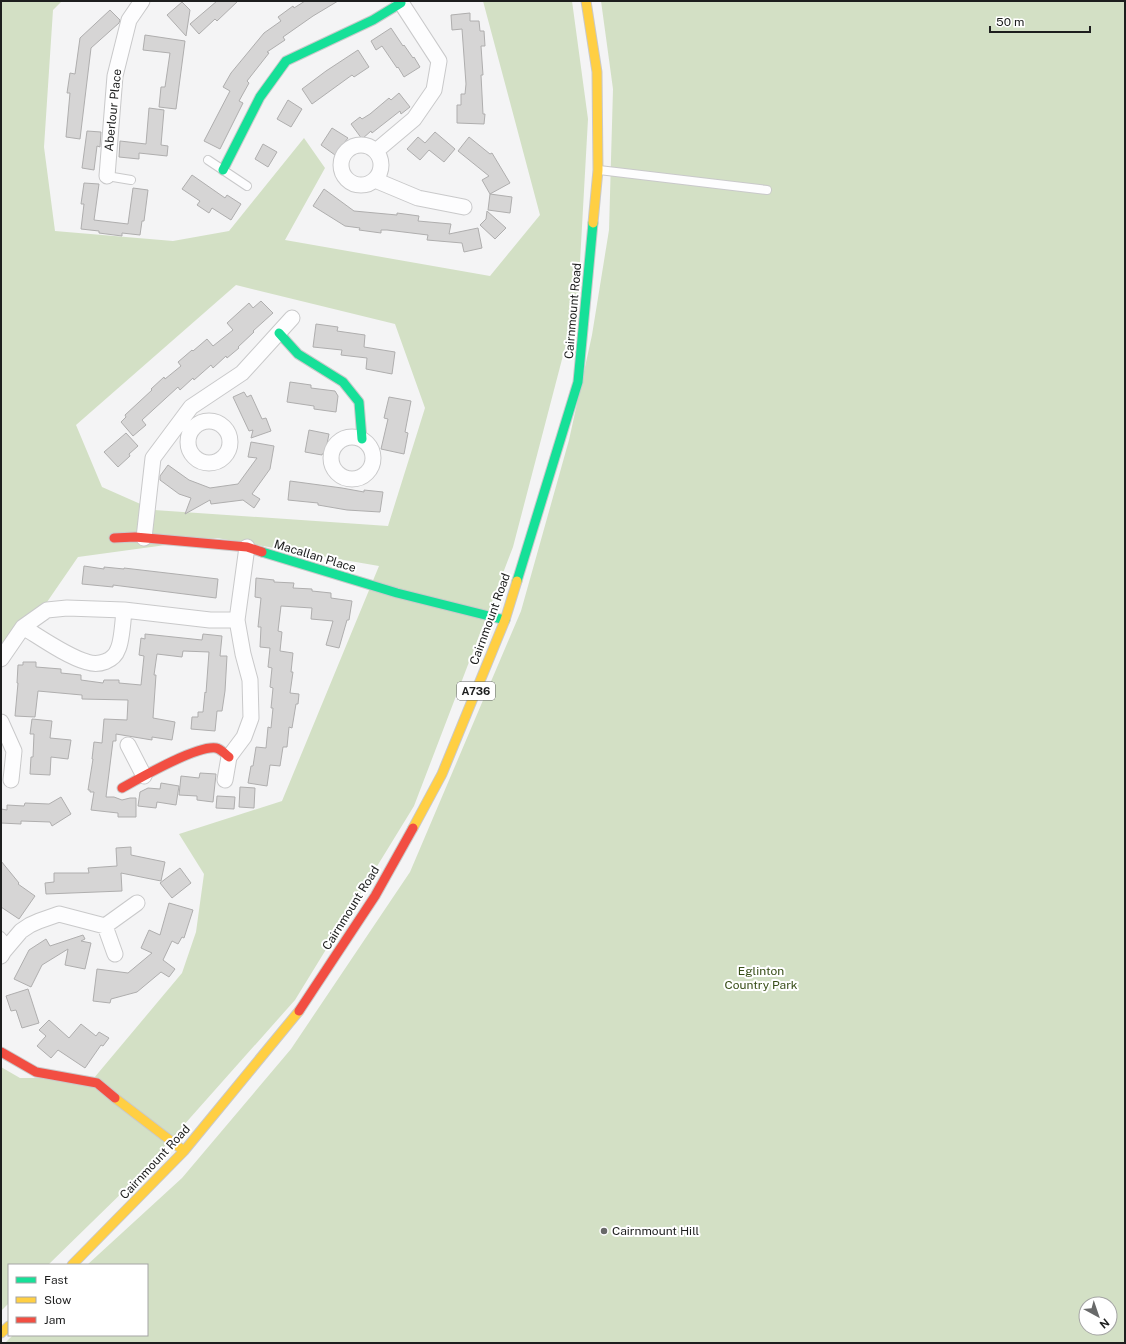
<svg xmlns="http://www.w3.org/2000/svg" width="1126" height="1344" viewBox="0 0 1126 1344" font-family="'Public Sans',sans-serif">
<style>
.green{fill:#d3e0c5;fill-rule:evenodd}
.building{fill:#d6d5d5;stroke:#afaeae}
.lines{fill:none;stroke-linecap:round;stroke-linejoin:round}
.lane-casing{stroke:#c9c9ca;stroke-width:10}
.street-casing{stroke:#c9c9ca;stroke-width:17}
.fast-casing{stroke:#c9c9ca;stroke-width:11}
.slow-casing{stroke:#c9c9ca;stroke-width:11}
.jam-casing{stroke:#c9c9ca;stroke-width:11}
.lane{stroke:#fdfdfe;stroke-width:8}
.street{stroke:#fdfdfe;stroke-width:15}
.fast{stroke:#16e098;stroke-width:9}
.slow{stroke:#ffcf43;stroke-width:9}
.jam{stroke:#f24e42;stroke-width:9}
.poi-dot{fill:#686969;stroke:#fff;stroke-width:1.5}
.labels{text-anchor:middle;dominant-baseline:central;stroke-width:4;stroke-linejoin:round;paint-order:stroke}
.shield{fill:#fff;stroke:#616262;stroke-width:1}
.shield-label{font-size:11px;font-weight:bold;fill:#1d1e1e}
.street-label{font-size:12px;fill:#1d1e1e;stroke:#fff}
.park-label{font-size:12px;fill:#384e18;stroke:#fff}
.poi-label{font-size:12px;fill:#1d1e1e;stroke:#fff;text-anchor:start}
</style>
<rect width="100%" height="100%" fill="#f4f4f5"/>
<path class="green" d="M1,1h61l-9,9 -9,137 11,84 118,10 56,-10 75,-93 21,30 -40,72 205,36 50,-61 -57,-214h89l16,118 -10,179 -65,249 -99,259 -119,194 -160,180 -87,85h-39v38l-8,8v-244l19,11h74l88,-105 14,-41 8,-58 -25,-40 103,-33 97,-235 -162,-28 -139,19 -62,90 -15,9zM236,285l159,39 30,84 -37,118 -234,-16 -52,-23 -26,-62z
M601,1h524v1342h-1120l8,-8h134v-70h-60l95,-87 109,-129 119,-177 111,-261 48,-171 23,-105 17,-105 4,-141zM1086,1304h24v24h-24z"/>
<path class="building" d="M217,1h21l-21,20 -2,-2 -16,15 -9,-10z
M305,1h33l-25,15 -30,21 2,3 -18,12 2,1 -22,28 2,2 -10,18 4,2 -23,46 -16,-8 26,-50 -7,-4 8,-14 33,-40 17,-12 -3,-4 15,-11 1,2z
M182,2l8,8 -4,26 -19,-21z
M110,10l10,10 -1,3 -28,25 -11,91 -14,-2 4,-44h-3l3,-20 5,1 5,-36z
M470,13v8h9l1,10h4l1,15h-4l2,29h-2l2,39h2l-1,10 -27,-1v-18h4v-11h4l1,-10 -4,-55 -10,1 -1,-15z
M391,28l12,18 1,-1 9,13 1,-1 6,10 -16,10 -6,-10 -1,1 -15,-22 -6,4 -5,-9z
M145,35l40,6 -9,68 -17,-2 2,-20h4l5,-34 -27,-3z
M358,50l11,17 -15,10 -2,-2 -40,29 -10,-15 24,-18z
M399,93l11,14 -9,7 -1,-3 -23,18 -5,4 -1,-2 -9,8 -11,-15 9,-7 2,2 8,-5 19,-16 2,2z
M288,100l14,9 -11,18 -14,-8z
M149,108l15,2 -3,35 7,1 -1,10 -28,-3v6l-20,-2 1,-16 26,3z
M332,128l16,10 -13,17 -14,-10z
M87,131l14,1 -1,15 -3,-1 -3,24 -12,-2z
M435,132l20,17 -11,13 -15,-12 -9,10 -13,-11 11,-12 7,6z
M469,137l21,17 2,-1 18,30 -20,11 22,3 -2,16 -22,-3 2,-16 -8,-14 7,-4 -31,-25z
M263,144l14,8 -9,15 -13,-8z
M192,175l33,23 2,-3 14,9 -10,16 -19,-12 -3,5 -12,-8 3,-4 -18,-12z
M84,183l15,1 -5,36 34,4 5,-36 15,2 -4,31h-2l-2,14 -18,-2v3l-23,-3v-2l-18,-2 3,-25h-3z
M324,189l30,22 43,4v-2l22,3 -1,5 33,3 -2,10 29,-6 4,20 -18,4 -2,-9 -35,-3 1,-5 -41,-5h-6v3l-22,-3 1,-2 -15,-2 -32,-20z
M487,211l19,17 -11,11 -15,-14 6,-6z
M261,301l12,12 -20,18 1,1 -16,15 1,1 -12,10 -1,-2 -13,12 -2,-3 -17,15 -1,-2 -13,12 -2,-3 -36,33 4,5 -13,11 -12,-14 5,-5 -1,-2 27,-25 -1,-1 13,-12 1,2 16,-13 -3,-4 14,-12 1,1 14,-12 6,7 20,-16 -6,-7 22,-20 4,5z
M316,324l22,3 -1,4 28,4 -1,12 31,5 -3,22 -26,-5 1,-11 -26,-3 1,-5 -29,-3z
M290,382l21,3v3l24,3 3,5 -2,16 -22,-3v-3l-27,-4z
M244,392l3,5 4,-2 11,24 4,-1 5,13 -20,7 2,-8 -4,1 -16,-34z
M389,397l22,4 -6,31 3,1 -4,21 -23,-5 7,-30 -4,-1z
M309,430l20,4 -4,20h-3v1l-17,-3z
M126,433l12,13 -9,8 1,2 -12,11 -14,-15z
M251,442l23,4 -4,23 -18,25 8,5 -6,9 -11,-8 -32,4 -1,-4 -25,14 6,-16 -12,-4 -19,-14v-4l8,-11 21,15 21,8 28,-4 19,-26 -9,-1z
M290,481l52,7 22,4v-2l19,2 -3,20 -33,-2 -29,-5v-2l-30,-3z
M84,566l20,3v-2l20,2v-1l94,11 -2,19 -103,-13v2l-31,-3z
M256,578l18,2v2l20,1 -1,5 19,1v2l19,2v5l21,3 -3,19h-2l-8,28 -13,-3 7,-24 -22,-2 1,-11 -31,-2 -3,25 4,1 -2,19 13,2 -2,19h2l-3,21 9,1 -1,10h-2l-4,24 -3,-1 -2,20h-4l-3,19 -10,-1 -3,21 -19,-3 3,-17h2l3,-19 10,1 2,-21 3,1 2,-20h-2l2,-20 -3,-1 2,-19 -4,-1 2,-19 -10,-1 1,-20h-3l3,-29 -6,-1z
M145,634l57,6 1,-6 19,2 -2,20h7l-2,35 -3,20h-5l-2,20 -24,-2 1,-12h6v-5h5l2,-20 1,1 3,-41 -26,-1 -1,6 -25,-3 -3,21h2l-3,43 22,4 -3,18 -20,-3v3l-36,-6v7h-3l-7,56h8l8,3 8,-2h6v19h-18v-4l-27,-3 3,-18h-4v-2h-2l5,-31h-1l2,-17 8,1 2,-24 23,1 1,-20 -46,-1v-4l-44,-4 -3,26 -20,-1 3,-33h-1l1,-18h5v-3h13v5l25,2v4l20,2v5l22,3 1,-3h15v3l22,2 3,-29 -5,-1 2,-17 4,1z
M32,719l20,2 -2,17 21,2 -3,19 -17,-2 -1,18 -20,-1 1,-17h2l1,-23h-4z
M200,773l16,1 -3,28 -16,-2v-4l-18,-1 2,-19 18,2z
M161,783l18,3 -3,19 -19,-3 -1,6 -18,-2 2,-14 8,-4 12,1z
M240,787l15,1 -1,20 -15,-1z
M217,796l18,1 -1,12 -18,-1z
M61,797l10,17 -19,12 -2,-4 -29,-1v3l-20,-1v-14l6,1v-5l17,1 1,-3 24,1z
M131,847v8l34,7 -4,19 -40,-8 1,18 -76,3 -1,-11 9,-1v-9h35l-1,-5 29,-2 -1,-18z
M1,861l18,22 -1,1 17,12 -16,23 -18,-12z
M180,868l11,15 -19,15 -12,-15z
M169,903l24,7 -9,28 -2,-1 -4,7 -6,-3 -9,19 12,9 -6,8 -8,-5 -24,20 -26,7 -1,4 -17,-2 4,-32 31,4 24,-20 -11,-5 8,-18 11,5z
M83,935l2,4 -4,2 10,2 -6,26 -20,-4 3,-16 -26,16 -11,22 -17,-8 15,-29 17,-11 4,7z
M28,989l11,34 -17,5 -6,-18 -5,1 -5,-15z
M49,1020l20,18 12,-14 15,12 3,-4 10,6 -6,8 -2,-1 -16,23 -27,-18 -7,8 -14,-12 9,-10 -7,-6z"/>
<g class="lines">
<defs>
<path id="lane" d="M208,160l39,26
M599,170l168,20
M107,176l24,4
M1,936l8,9"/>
<path id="street" d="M341 165a20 20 0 1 1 40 0a20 20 0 1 1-40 0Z
M376,151l38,-32 20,-29 5,-29 -39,-60
M107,176l8,-100 14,-56 13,-19
M375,180l43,18 46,9
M188 442a21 21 0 1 1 42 0a21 21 0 1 1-42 0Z
M331 458a21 21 0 1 1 42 0a21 21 0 1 1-42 0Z
M144,538l9,-80 38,-51 51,-34 50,-55
M23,627c18,11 45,30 64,35 12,4 27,-1 31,-13 4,-8 5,-29 6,-39
M1,659l22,-32 24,-17 20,-2 57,2 86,10h27
M1,722l13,29 -3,29
M128,745l16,31
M225,780l4,-23 15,-20 7,-19 -1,-38 -7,-26 -6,-34 10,-73
M105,926l32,-23
M1,956l3,-5 17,-20 9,-6 9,-4 20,-7 46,12 10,28"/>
<path id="fast" d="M223,170l37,-73 26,-36 87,-41 28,-17
M279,333l19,21 45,28 16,20 3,37
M262,552l135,41 108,27
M517,581l61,-199 15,-159"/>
<path id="slow" d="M586,1l11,71 1,98 -5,53
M413,828l29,-54 63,-154 12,-39
M115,1098l69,53
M72,1265l112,-114 115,-140
M1,1333l8,-7"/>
<path id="jam" d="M114,538l21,-1 112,10 15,5
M122,788c18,-10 75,-43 94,-40 5,1 9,6 13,9
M299,1011l76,-115 38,-68
M1,1052l35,20 61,11 18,15"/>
</defs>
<use href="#lane" class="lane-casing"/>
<use href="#street" class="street-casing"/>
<use href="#fast" class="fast-casing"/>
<use href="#slow" class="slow-casing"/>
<use href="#jam" class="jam-casing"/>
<use href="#lane" class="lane"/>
<use href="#street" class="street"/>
<use href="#fast" class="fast"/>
<use href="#slow" class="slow"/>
<use href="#jam" class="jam"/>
</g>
<circle class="poi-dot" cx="604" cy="1231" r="4"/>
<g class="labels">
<rect class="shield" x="457" y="682" width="38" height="18" rx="3"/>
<g class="shield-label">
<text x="476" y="691">A736</text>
</g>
<g class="street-label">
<text transform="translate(113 110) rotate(-84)">Aberlour Place</text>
<text transform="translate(573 311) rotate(-85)">Cairnmount Road</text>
<text transform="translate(315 556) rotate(17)">Macallan Place</text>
<text transform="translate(490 619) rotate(-70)">Cairnmount Road</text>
<text transform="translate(351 908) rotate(-58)">Cairnmount Road</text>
<text transform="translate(155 1162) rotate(-47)">Cairnmount Road</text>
</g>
<g class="park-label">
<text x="761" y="971">Eglinton<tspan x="761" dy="14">Country Park</tspan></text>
</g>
<g class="poi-label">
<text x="612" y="1231">Cairnmount Hill</text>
</g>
</g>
<rect width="1126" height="1344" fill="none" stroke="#1d1e1e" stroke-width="4"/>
<rect x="8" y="1264" width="140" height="72" fill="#ffffff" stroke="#a5a5a5"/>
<rect x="16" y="1277" width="20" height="6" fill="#16e098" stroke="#a5a5a5"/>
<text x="44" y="1284" font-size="12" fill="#1d1e1e">Fast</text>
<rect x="16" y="1297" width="20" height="6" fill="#ffcf43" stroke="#a5a5a5"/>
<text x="44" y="1304" font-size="12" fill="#1d1e1e">Slow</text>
<rect x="16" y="1317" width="20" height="6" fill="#f24e42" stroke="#a5a5a5"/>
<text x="44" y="1324" font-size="12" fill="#1d1e1e">Jam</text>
<g transform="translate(1098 1316) rotate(140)"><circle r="19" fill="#ffffff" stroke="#a5a5a5"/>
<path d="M0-3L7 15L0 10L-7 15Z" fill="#686969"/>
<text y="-6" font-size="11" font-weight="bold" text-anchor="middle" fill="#1d1e1e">N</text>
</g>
<path d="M990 26v6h100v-6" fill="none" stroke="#1d1e1e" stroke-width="2"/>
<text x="996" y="26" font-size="12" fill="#1d1e1e" stroke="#ffffff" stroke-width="3" paint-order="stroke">50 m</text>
</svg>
